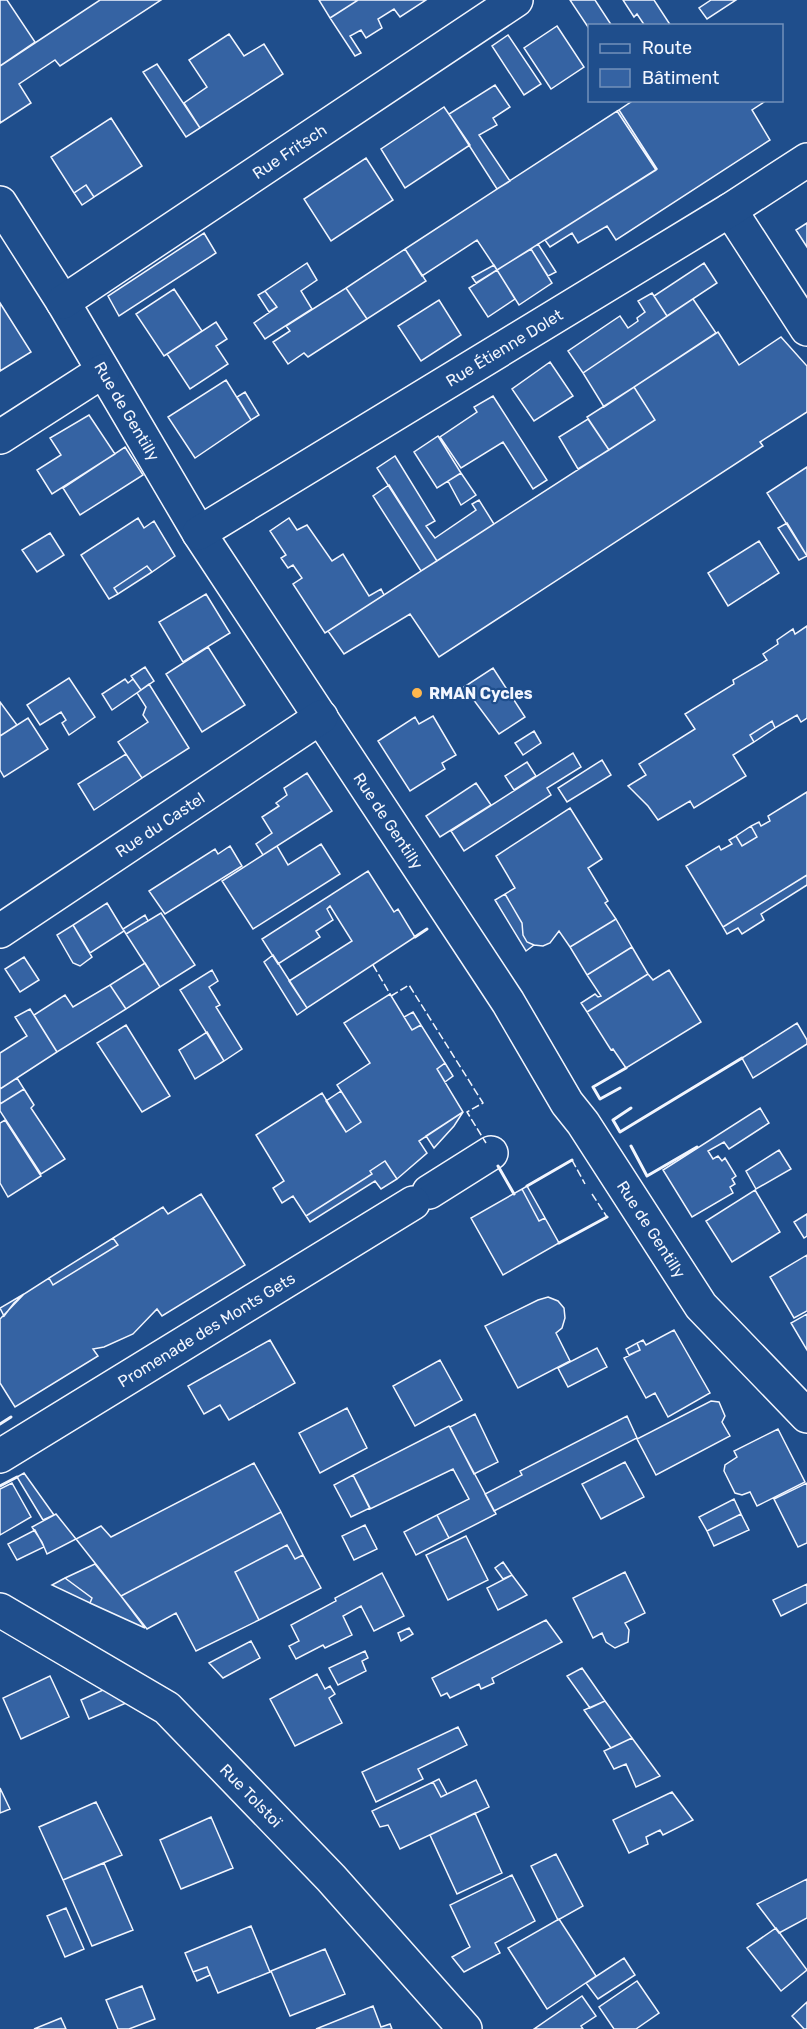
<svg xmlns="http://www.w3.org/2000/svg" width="807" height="2029" viewBox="0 0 807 2029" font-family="Rubik,sans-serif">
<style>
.building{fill:#3563a3;stroke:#f2f6ff;stroke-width:1.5}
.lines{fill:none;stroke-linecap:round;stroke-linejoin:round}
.minor-casing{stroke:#f2f6ff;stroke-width:36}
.minor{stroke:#1f4e8c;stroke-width:33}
.fence{stroke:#f2f6ff;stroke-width:1.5;stroke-dasharray:8 3;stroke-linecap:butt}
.wall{stroke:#f2f6ff;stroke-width:3}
.poi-dot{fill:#ffb74d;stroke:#1f4e8c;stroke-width:2}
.labels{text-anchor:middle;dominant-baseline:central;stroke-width:4.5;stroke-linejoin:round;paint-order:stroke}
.street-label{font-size:16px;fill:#f2f6ff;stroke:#1f4e8c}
.poi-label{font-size:16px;font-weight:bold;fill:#f2f6ff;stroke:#1f4e8c;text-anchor:start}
</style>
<rect width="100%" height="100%" fill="#1f4e8c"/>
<path class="building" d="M0,0h7l28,42 -35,24z
M100,0h61l-101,66 -5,-6 -36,24 12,19 -31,20v-57z
M319,0h39l-28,18z
M358,0h68l-26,17 -6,-8 -16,10 4,9 -16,10 -5,-8 -11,6 11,17 -6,3 -25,-38z
M570,0h25l17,26h-22v4z
M623,0h31l17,26h-26l-8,-12 -3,3z
M711,0h25l-29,19 -8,-11z
M557,26l27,41 -33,22 -27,-41z
M229,34l15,22 20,-12 19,30 -83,54 -16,-25 23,-16 -18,-27z
M508,35l33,49 -17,11 -32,-49z
M157,64l43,64 -14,9 -43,-65z
M495,85l15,22 -17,11 4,7 -18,10 31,46 -13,8 -48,-75z
M634,100h129l1,2 -12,8 18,30 -154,100 -9,-14 -29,17 -6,-10 -22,14 -5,-7 112,-71 -38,-59z
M444,107l26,38 -65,43 -24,-39z
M619,110l38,59 -1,1 -39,-59z
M617,111l39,59 -159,100 -20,-30 -55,36 -17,-27z
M111,118l31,48 -48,31 -8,-12 -12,8 -23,-36z
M366,158l27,42 -62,41 -27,-42z
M86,185l8,12 -12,8 -8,-12z
M807,223v24l-11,-17z
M204,233l12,20 -97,63 -11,-20z
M538,244l18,28 -8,4 -17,-27z
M405,249l21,32 -59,38 -21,-31z
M531,249l21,34 -33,22 -22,-35z
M307,263l10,17 -16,11 11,18 -47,30 -11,-16 23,-16 -12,-16z
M704,263l13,20 -50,33 -13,-20z
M494,265l3,5 -21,13 -4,-6z
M497,270l18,29 -27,18 -19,-29z
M346,288l21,31 -59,38 -4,-4 -16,11 -15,-22 17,-11 -4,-5z
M174,289l28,42 -38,25 -28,-42z
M265,291l12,16 -8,5 -11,-17z
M652,293l15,23 -84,57 -15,-22 52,-35 8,12 10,-7 -1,-3 8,-6 -7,-11z
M693,299l23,34 -112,74 -21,-34z
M439,300l22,35 -40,26 -23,-35z
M0,303l31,49 -31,19z
M216,322l11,17 -11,7 12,18 -38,25 -23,-35z
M718,332l21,33 42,-28 26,29v46l-47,30 3,4 -324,211 -29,-43 -66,40 -16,-23 327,-211 -21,-33z
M550,362l23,34 -39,25 -22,-32z
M226,380l25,40 -56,38 -27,-41z
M634,387l21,33 -46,30 -22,-33z
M245,392l14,23 -8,5 -14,-23z
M493,396l54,84 -14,9 -30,-47 -42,26 -21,-31 37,-25 -3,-5z
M89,415l26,39 -63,40 -15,-24 24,-15 -11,-17z
M588,419l21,31 -31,19 -19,-32z
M438,436l23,37 -24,15 -23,-36z
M125,447l18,28 -63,40 -17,-27z
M395,456l40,65 -9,5 9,12 41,-28 -4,-6 7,-4 15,24 -57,37 -60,-93z
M807,467v89l-40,-63z
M461,473l15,22 -15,10 -13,-24z
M389,485l48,76 -16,10 -48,-75z
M138,518l6,10 10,-7 21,35 -23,16 -5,-6 -33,22 4,6 -9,5 -28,-44z
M289,518l8,12 10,-5 25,36 11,-7 26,42 12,-7 3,6 -59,38 -32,-49 9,-6 -9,-13 -5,3 -7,-10 5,-3 -16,-24z
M787,523l20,33 -8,4 -21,-32z
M50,533l14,22 -27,17 -15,-22z
M759,541l20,32 -51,33 -20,-33z
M147,566l5,6 -34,22 -4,-6z
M206,594l24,39 -47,29 -24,-40z
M807,626v92l-6,4 -4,-7 -22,13 -3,-7 -22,14 4,7 -21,13 13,21 -52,32 -4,-7 -32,19 -10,-14 -20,-20 18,-11 -7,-11 56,-35 -10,-15 49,-30 -1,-4 34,-20 -4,-6 15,-10 -1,-4 16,-11 2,5z
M208,647l37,58 -43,27 -36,-58z
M145,667l9,14 -13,9 -10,-14z
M493,668l32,49 -26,17 -35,-47z
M69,678l26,39 -26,18 -7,-12 4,-3 -5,-8 -21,13 -13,-20z
M125,679l3,4 5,-4 8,11 -29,20 -10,-16z
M149,684l40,64 -47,30 -24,-36 30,-20 -5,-7 3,-8 -9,-14z
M0,702l17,23 -17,11z
M433,716l23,39 -14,8 3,6 -35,22 -32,-50 37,-24 4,7z
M28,718l20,31 -44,28 -4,-7v-34z
M772,721l3,7 -21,14 -4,-7z
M534,731l7,12 -18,12 -8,-12z
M573,753l8,14 -34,21 4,7 -87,56 -13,-20z
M126,754l16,24 -48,32 -16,-26z
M602,760l9,15 -44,27 -9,-14z
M527,762l9,14 -22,14 -9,-14z
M307,773l25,38 -69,44 -7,-11 16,-11 -10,-16 17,-11 -3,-3 11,-8 -3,-7z
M476,783l15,22 -51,32 -14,-21z
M807,792v83l-84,52 -37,-61 33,-20 2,4 11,-6 -3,-4 7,-4 6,10 15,-9 -6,-11 8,-4 2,4 9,-5 -2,-5z
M570,808l32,51 -14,9 20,33 -3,2 11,16 -46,28 -11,-16 -9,12 -7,3 -9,-1 -7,-3 -4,-7 -1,-12 -17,-29 10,-6 -19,-32z
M751,826l6,11 -15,9 -6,-10z
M321,844l19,30 -87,55 -31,-48 55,-35 11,19z
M230,846l12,20 -77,48 -16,-23 66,-42 3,5z
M368,871l26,41 4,-3 17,28 -108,71 -18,-27 63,-40 -22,-35 -3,3 6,11 -17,11 4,6 -42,27 -16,-25z
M807,875v10l-46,29 3,6 -22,14 -4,-6 -11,6 -4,-7z
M505,894l17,29 1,12 4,7 7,3 -8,6 -31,-51z
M107,903l17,28 -34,22 -17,-28z
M161,913l34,52 -35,22 -34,-53z
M145,915l3,6 -22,13 -3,-5z
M616,919l16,28 -45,28 -17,-28z
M73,925l19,32 -12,9 -7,-3 -16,-28z
M632,947l16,27 -61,38 -6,-9 14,-9 3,3 3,-1 -14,-21z
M273,955l34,53 -10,7 -33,-53z
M24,957l15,23 -19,12 -15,-23z
M145,963l15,24 -34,22 -16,-24z
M212,970l6,11 -9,6 11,18 -4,2 26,42 -18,12 -44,-71z
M669,970l32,52 -75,46 -13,-19 -2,1 -24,-38 61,-38 5,6z
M110,985l16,24 -69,43 -23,-37 31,-20 8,12z
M390,994l22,36 9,-5 24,38 -8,6 26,43 -44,29 8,12 -30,26 -12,-18 -15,10 2,3 -66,42 -13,-20 -11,7 -9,-15 11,-7 -28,-46 66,-42 24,39 15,-10 -24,-37 33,-22 -26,-40z
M30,1009l27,43 -57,37v-36l27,-17 -12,-19z
M413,1012l8,13 -9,5 -8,-13z
M797,1023l10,17v4l-54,34 -11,-20z
M126,1025l44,71 -28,16 -45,-69z
M207,1032l17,29 -29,18 -16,-29z
M445,1063l8,13 -8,6 -8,-13z
M17,1078l7,11 -24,15v-15z
M24,1089l10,16 -3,3 34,51 -24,15 -41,-63v-7z
M341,1091l20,31 -15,10 -20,-31z
M760,1108l9,15 -40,26 -5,-7 -16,9 5,8 5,-3 4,5 3,-3 11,18 -4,3 3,5 -5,3 3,6 -41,24 -29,-47z
M463,1112l-9,14 -20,22 -8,-12z
M5,1120l36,56 -33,21 -8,-14v-60z
M779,1150l12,19 -35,20 -10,-18z
M385,1161l12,18 -16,10 -6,-8 -65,41 -4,-6 66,-42 -2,-3z
M527,1186l18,32 -6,3 -17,-32z
M522,1189l17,32 6,-3 14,25 -56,32 -32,-57z
M755,1190l25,42 -48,30 -26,-41z
M201,1194l44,71 -83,51 -5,-7 -24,25 -29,13 -11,2 5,7 -83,51 -15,-24v-64l24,-25 25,-16 4,7 65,-40 -5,-7 50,-31 5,7z
M807,1214v22l-3,2 -10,-16z
M113,1238l5,7 -65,40 -4,-7z
M807,1255v56l-13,7 -24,-41z
M24,1294l-10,9 -10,13 -4,-8z
M548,1297l10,4 6,7 1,10 -3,10 -6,5 14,28 -52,27 -33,-62 53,-26z
M807,1314v36l-16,-27z
M674,1330l36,63 -42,24 -13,-24 -9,5 -22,-40 16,-8 -3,-7 6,-3 3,5z
M270,1340l25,43 -66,37 -9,-15 -16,9 -16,-28z
M637,1343l3,7 -11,5 -3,-6z
M597,1348l10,19 -39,20 -10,-19z
M440,1360l22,40 -47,26 -22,-40z
M711,1401l8,1 6,14 -3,6 8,14 -74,39 -19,-36z
M347,1408l20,40 -47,25 -21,-40z
M475,1414l23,48 -24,12 -24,-47z
M627,1416l10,22 -143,73 -9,-17 37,-19 -2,-4z
M449,1426l47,88 -47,24 -12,-23 32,-16 -16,-30 -83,40 -17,-34z
M778,1429l27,53 -48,24 -7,-14 -8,3 -7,-2 -11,-22 1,-6 12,-8 -3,-6z
M625,1462l19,35 -43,22 -19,-35z
M254,1463l27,49 -160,84 -45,-57 25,-13 10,11z
M24,1473l30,42 -11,5 -26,-43z
M353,1475l17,33 -19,9 -17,-32z
M12,1483l19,34 -31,18v-46z
M807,1483v60l-9,4 -24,-48z
M734,1499l7,15 -34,17 -8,-14z
M281,1512l22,43 -8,4 -8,-14 -52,27 24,48 -63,31 -20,-38 -29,16 -26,-33z
M56,1514l20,25 -29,15 -5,-12 -10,-15z
M741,1514l8,16 -35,16 -7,-15z
M437,1515l12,23 -33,17 -12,-23z
M365,1525l12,24 -23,11 -12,-24z
M35,1530l9,17 -27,13 -9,-16z
M466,1536l22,44 -40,20 -22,-45z
M287,1545l8,14 8,-4 18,33 -62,32 -24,-48z
M503,1562l9,13 -9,4 -8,-11z
M95,1564l26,32 24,32 -55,-25 2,-5 -27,-20z
M625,1572l20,41 -20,10 4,7 -1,12 -13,6 -9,-6 -4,-9 -9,5 -20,-40z
M382,1573l22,43 -30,15 -13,-25 -18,10 9,19 -27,13 -2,-3 -27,14 -7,-13 10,-5 -8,-16 45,-24 -1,-3z
M512,1575l15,20 -29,15 -11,-22z
M65,1578l27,20 -2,5 -38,-18z
M807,1584v19l-26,13 -8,-16z
M546,1620l16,22 -70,36 2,5 -13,6 -2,-5 -29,14 -3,-5 -6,3 -9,-18z
M409,1628l4,6 -12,7 -3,-8z
M251,1641l9,17 -37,20 -14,-15z
M365,1651l3,7 -6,3 4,10 -28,14 -9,-17z
M582,1668l23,33 -15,7 -23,-32z
M317,1674l8,15 5,-3 5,8 -6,4 13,25 -47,23 -25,-47z
M50,1676l19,41 -48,22 -18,-41z
M114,1685l26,12 -51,22 -8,-19z
M605,1701l27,37 -21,10 -27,-38z
M458,1727l9,18 -49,24 5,10 -47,23 -14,-30z
M632,1738l28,38 -24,11 -10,-23 -12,5 -10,-18z
M439,1779l8,15 -6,3 -8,-15z
M476,1780l13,27 -89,42 -12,-24 -8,2 -8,-16 61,-29 8,15z
M0,1788l10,21 -10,4z
M672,1792l21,28 -30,15 -3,-5 -14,7 2,7 -19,9 -16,-33z
M96,1802l26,53 -59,25 -24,-53z
M475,1813l27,60 -45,21 -27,-59z
M211,1817l22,51 -52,21 -21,-49z
M556,1854l27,52 -25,14 -27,-54z
M104,1863l29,67 -41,16 -29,-66z
M512,1875l23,46 -40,22 5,10 -36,19 -12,-15 18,-10 -20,-42z
M807,1879v39l-28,15 -22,-29z
M66,1908l18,41 -19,8 -18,-41z
M559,1919l37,57 -49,33 -39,-61z
M251,1926l19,46 -52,21 -11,-26 -14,5 -8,-19z
M776,1928l31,42 -26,21 -34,-43z
M325,1949l20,45 -55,22 -19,-45z
M624,1958l11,17 -37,24 -12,-16z
M207,1967l3,8 -13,6 -4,-9z
M637,1981l22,32 -23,16h-22l-15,-22z
M142,1986l13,33 -26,10h-11l-12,-29z
M582,1996l14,20 -15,10 2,3h-49z
M807,2002v27h-3l-12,-13z
M373,2006l8,21 9,-3 2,5h-76z
M61,2018l5,11h-32z"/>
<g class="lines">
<defs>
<g id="minor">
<path id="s1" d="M0,203l63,99 136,231 309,469 59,101 16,20 118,183 106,110"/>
<path d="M730,210l77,119"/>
<path id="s2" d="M63,302l453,-302"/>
<path d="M0,437l103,-66"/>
<path id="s3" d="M199,533l531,-323 77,-50"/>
<path id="s4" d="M0,931l321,-214"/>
<path d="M429,1192l62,-39"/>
<path id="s5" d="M0,1456l413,-253"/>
<path id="s6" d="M0,1610l167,98 164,170 134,151"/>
</g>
</defs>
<use href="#minor" class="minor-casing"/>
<use href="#minor" class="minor"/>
<path class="fence" d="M373,965l17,29
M391,996l18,-11 74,118 -16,9 19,31
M572,1160l13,24
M592,1194l15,23"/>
<path class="wall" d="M415,937l12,-8
M620,1088l-20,11 -7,-12 33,-19
M631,1108l-18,12 7,12 122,-74
M631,1146l16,30 50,-29
M498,1166l16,28
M527,1186l45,-26
M559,1243l48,-26
M0,1424l11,-7
M0,1486l17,-9"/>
</g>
<circle class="poi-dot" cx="417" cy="693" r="6"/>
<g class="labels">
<g class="street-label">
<text stroke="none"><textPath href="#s2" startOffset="272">Rue Fritsch</textPath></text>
<text stroke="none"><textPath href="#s3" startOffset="357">Rue Étienne Dolet</textPath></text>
<text stroke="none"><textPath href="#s1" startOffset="244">Rue de Gentilly</textPath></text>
<text stroke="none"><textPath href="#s1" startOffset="730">Rue de Gentilly</textPath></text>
<text stroke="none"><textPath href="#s4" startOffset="192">Rue du Castel</textPath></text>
<text stroke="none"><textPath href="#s1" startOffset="1216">Rue de Gentilly</textPath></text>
<text stroke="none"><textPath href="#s5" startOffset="242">Promenade des Monts Gets</textPath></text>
<text stroke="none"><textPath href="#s6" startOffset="315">Rue Tolstoï</textPath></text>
</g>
<g class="poi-label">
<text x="429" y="693">RMAN Cycles</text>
</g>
</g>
<rect x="588" y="24" width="195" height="78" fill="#1f4e8c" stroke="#7391ba" stroke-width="1.5"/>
<rect x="600" y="44" width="30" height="9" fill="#1f4e8c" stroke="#7391ba" stroke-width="1.5"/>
<text x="642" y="54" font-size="18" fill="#f2f6ff">Route</text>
<rect x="600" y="69" width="30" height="18" fill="#3563a3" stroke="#7391ba" stroke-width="1.5"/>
<text x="642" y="84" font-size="18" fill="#f2f6ff">Bâtiment</text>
</svg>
